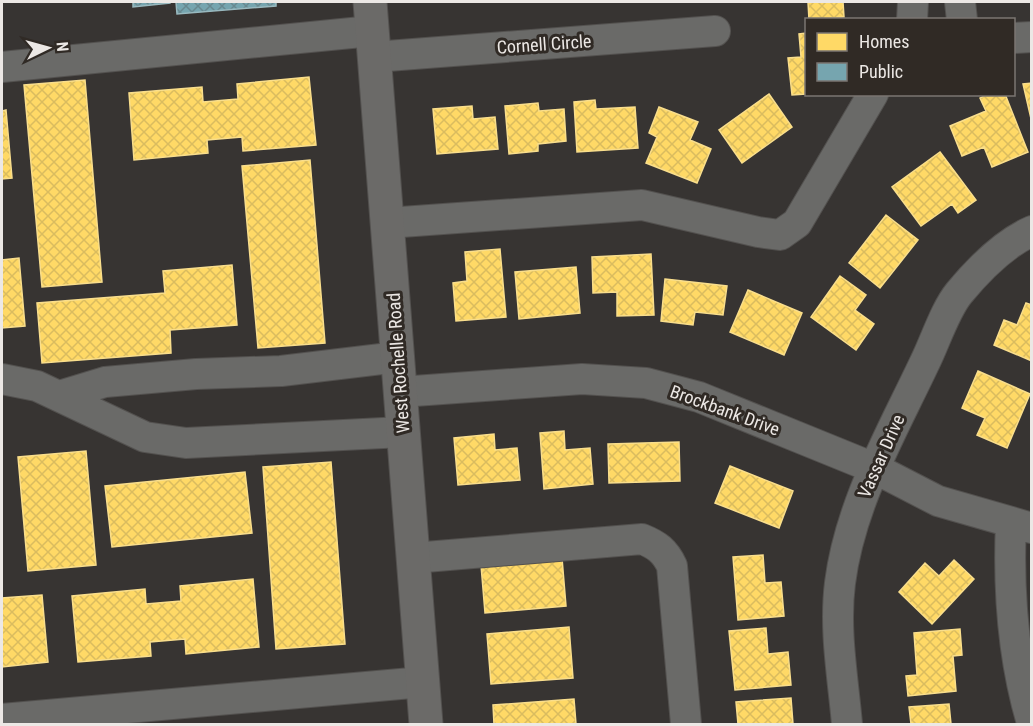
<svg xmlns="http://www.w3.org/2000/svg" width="1033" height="726" viewBox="0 0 1033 726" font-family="'Roboto Condensed',sans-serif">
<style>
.homes{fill:url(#homes-cross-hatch);stroke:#f9de8c;stroke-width:1.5}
.public{fill:url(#public-cross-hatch);stroke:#99b9bf;stroke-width:1.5}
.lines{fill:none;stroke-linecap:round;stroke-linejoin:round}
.minor-casing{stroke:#53514f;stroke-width:32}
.major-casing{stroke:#53514f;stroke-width:35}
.minor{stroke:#6a6a68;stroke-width:30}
.major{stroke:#6b6a68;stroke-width:33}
.labels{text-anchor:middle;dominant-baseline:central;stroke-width:6;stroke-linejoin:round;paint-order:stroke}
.street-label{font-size:18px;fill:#ece8e5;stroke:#302a25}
</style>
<defs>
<pattern id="homes-cross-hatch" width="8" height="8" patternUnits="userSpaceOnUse" patternTransform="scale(1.5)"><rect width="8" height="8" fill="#ffd966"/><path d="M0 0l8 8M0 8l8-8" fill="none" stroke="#dabc5f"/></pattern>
<pattern id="public-cross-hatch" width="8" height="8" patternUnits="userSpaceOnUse" patternTransform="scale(1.5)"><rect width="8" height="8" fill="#76a5af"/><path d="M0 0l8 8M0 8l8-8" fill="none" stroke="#68888f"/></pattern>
</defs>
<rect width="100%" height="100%" fill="#373432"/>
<path class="homes" d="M808,2h35l1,15 -35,3z
M806,33v61l-14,1 -4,-37 13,-1 -2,-23z
M309,77l7,68 -73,6 -1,-14 -35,3 1,13 -74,7 -5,-67 73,-6 1,15 35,-3 -1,-15z
M85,80l17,202 -60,5 -18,-202z
M1032,83v40l-9,-39z
M769,94l23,33 -50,36 -23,-33z
M988,94h17l23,58 -36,15 -8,-20 -22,9 -12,-30 36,-15 -6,-13z
M595,100l1,9 39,-2 3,41 -61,4 -3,-50z
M538,103l1,8 25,-2 2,32 -28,3v7l-29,3 -4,-48z
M472,106l1,13 22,-2 3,32 -61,5 -4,-45z
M659,107l39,15 -8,18 21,9 -14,34 -51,-20 11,-26 -8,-4z
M6,110l6,68 -10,1v-68z
M940,152l36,48 -18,13 -6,-9 -31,22 -29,-39z
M310,160l15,183 -67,5 -16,-182z
M886,215l32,25 -38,48 -31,-25z
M500,249l6,68 -50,4 -3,-38 14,-2 -2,-29z
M651,254l3,61 -37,1v-24l-24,1 -1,-36z
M19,258l6,68 -23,2v-68z
M232,265l5,60 -67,5 1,23 -129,10 -5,-60 128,-10 -2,-22z
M576,267l4,46 -61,6 -4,-47z
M840,276l26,19 -11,15 19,14 -18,26 -45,-33z
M665,279l62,7 -4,29 -28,-3 -2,13 -32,-4z
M748,290l54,23 -18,42 -54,-23z
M1026,303l6,2v56l-38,-16 10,-25 13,5z
M978,371l52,23 -23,54 -30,-13 8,-17 -23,-10z
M564,431l1,19 25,-2 3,36 -49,5 -4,-56z
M494,434l1,16 22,-2 3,32 -62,5 -4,-47z
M679,442l1,39 -71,2 -1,-39z
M86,451l10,114 -68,6 -10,-114z
M331,462l14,182 -69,5 -13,-182z
M730,466l63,25 -14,37 -64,-25z
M245,472l7,61 -140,14 -7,-61z
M763,555l2,28 16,-1 3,34 -46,4 -5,-63z
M562,558l4,48 -81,7 -4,-48z
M954,560l20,19 -42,45 -33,-32 26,-29 14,13z
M253,579l6,68 -73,7 -1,-15 -35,3 1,14 -73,6 -6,-66 73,-7 1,15 35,-3 -1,-15z
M42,595l6,67 -46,5v-69z
M569,627l4,51 -82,6 -4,-50z
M766,628l2,26 20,-2 3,33 -56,5 -6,-59z
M960,629l2,26 -9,1 3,35 -48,5 -2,-20 11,-1 -3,-42z
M791,698l2,26h-55l-2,-22z
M574,699l2,25h-82l-1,-19z
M949,704l2,20h-40l-2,-17z"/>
<path class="public" d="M133,2h37v1l-37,4z
M176,2h100v4l-99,8z"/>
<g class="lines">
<defs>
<path id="minor" d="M960,2l2,18
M912,20l1,-18
M1014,38l18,-1
M374,57l341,-26
M2,67l370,-36
M387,223l255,-18 116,27 22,3 17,-12 76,-129
M2,379l35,7 108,51 41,6 217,-11
M400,392l182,-13 64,4 53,14 175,71 64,33 94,27
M59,396l46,-14 91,-8 85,-3 117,-14
M1011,522c-3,67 2,137 21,201
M413,558l229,-19c15,6 23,12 30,27l14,158
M2,719l421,-37
M847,724c-4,-46 -13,-94 -7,-141 10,-79 51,-149 85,-221 10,-20 20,-52 34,-69 19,-23 46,-50 73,-62"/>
<path id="major" d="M370,2l56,722"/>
</defs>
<use href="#minor" class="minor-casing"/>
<use href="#major" class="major-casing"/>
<use href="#minor" class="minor"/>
<use href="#major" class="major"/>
</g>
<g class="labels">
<g class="street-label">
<text transform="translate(544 44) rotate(-4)">Cornell Circle</text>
<text transform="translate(398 363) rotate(-94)">West Rochelle Road</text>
<text transform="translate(725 410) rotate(20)">Brockbank Drive</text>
<text transform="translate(881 456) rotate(-66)">Vassar Drive</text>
</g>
</g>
<rect width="1033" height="726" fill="none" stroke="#ece8e5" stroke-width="6"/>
<rect x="805" y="18" width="210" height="78" fill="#302a25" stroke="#7b7672" stroke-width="1.5"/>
<rect x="817" y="33" width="30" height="18" fill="#ffd966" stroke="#7b7672" stroke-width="1.5"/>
<text x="859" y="48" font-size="18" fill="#ece8e5">Homes</text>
<rect x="817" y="63" width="30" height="18" fill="#76a5af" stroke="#7b7672" stroke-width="1.5"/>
<text x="859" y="78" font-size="18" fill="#ece8e5">Public</text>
<g transform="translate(48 48) rotate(85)" stroke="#302a25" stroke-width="4.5" paint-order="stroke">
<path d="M0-4.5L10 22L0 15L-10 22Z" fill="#ece8e5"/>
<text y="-9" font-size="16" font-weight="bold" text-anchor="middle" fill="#ece8e5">N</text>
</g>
</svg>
